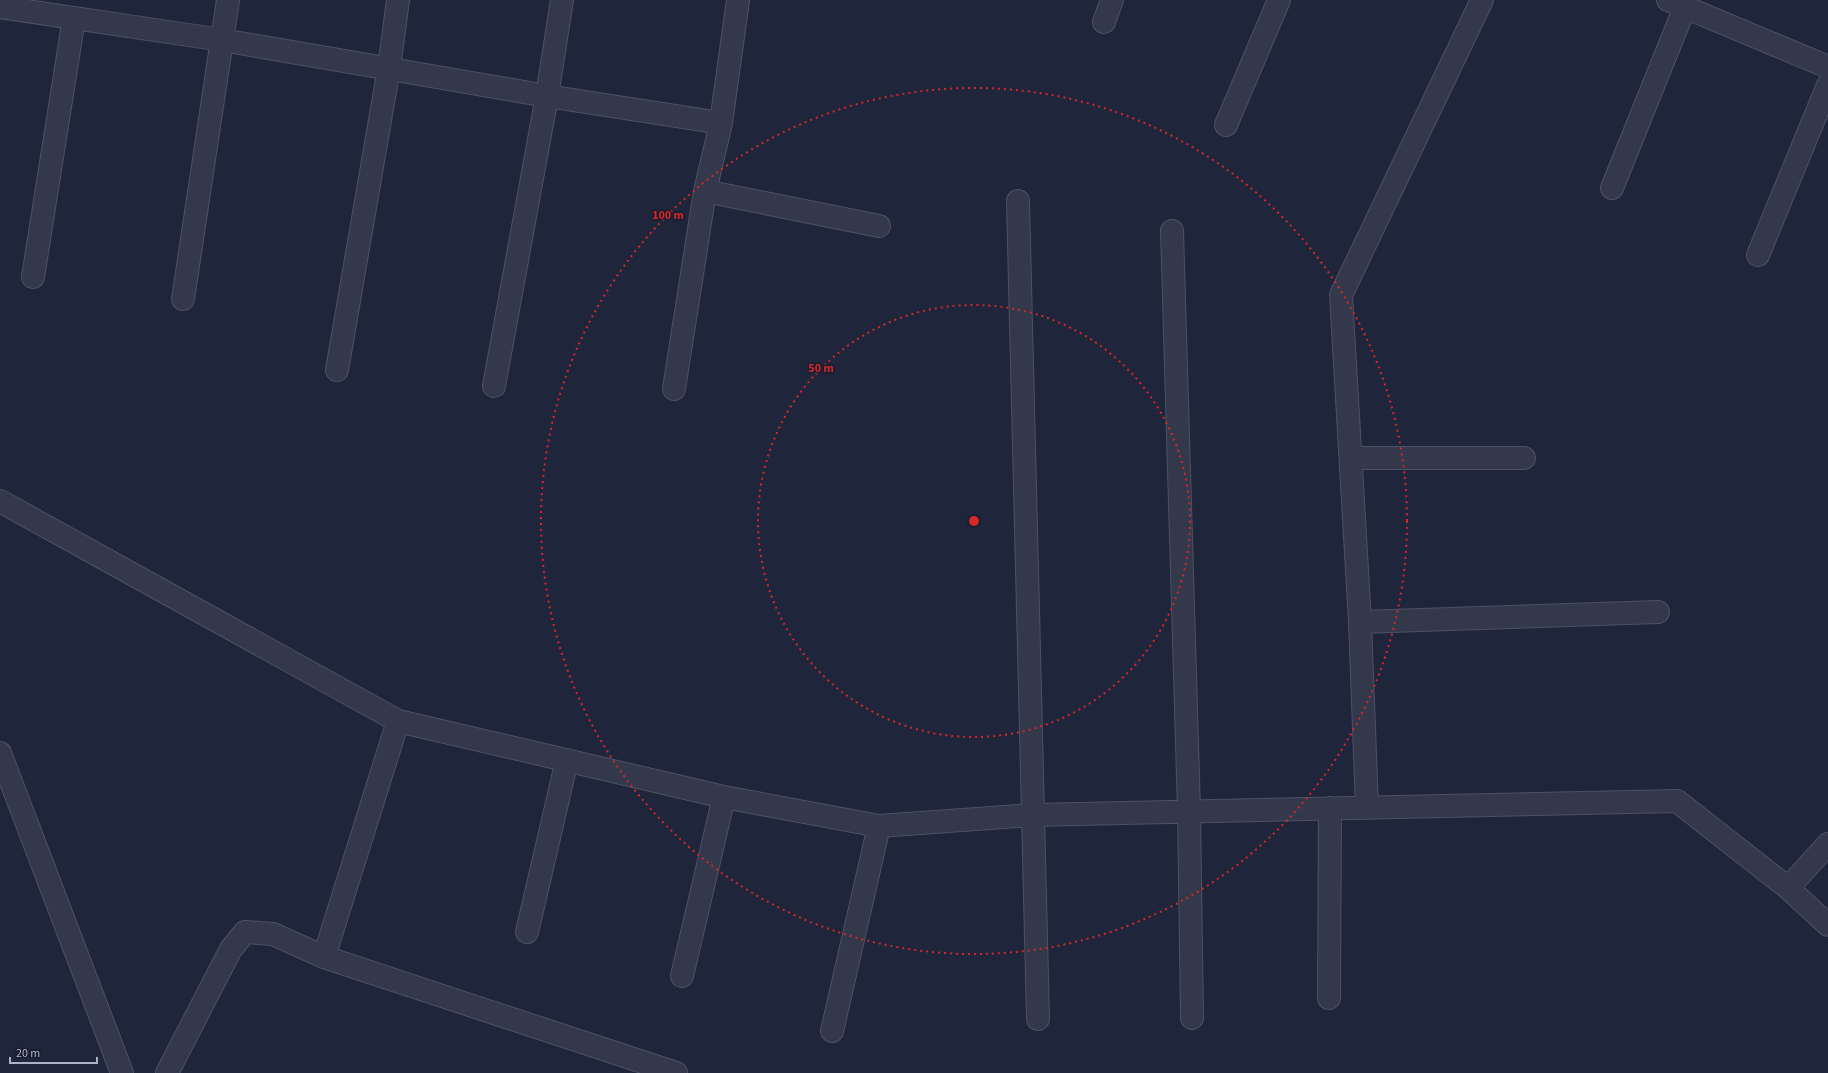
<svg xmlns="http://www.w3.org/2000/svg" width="1828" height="1073" viewBox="0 0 1828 1073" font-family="'Source Sans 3',sans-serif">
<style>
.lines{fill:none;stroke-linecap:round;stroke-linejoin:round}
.street-casing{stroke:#4d5265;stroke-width:24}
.street{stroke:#33384b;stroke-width:22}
.ring{fill:none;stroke:#d62828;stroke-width:2;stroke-dasharray:2 4}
.centre{fill:#d62828;stroke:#181d2f;stroke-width:2}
.ring-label{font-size:12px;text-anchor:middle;font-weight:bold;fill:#d62828;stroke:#181d2f;stroke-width:3;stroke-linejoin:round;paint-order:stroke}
</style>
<rect width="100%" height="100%" fill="#1f253b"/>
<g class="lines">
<defs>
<path id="street" d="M1668,0l160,67
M0,7l222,33 325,56 174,27
M1104,22l8,-22
M1226,125l53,-125
M1612,188l73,-181
M705,191l174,35
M1018,201l20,818
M1172,231l17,580 3,207
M1758,255l70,-170
M33,277l41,-259
M183,299l45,-299
M337,370l52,-302 9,-68
M494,386l53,-290 15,-96
M674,389l31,-198 16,-68 17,-123
M1351,458h173
M0,501l398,220 326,76 155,29 154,-11 644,-14 111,87 40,37
M1360,622l298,-10
M0,753l122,320
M1367,808l-7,-186 -19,-327 141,-295
M1788,888l40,-44
M527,932l40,-172
M324,957l74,-236
M682,976l42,-179
M1329,998l1,-190
M832,1031l47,-205
M167,1073l64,-124 14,-17 28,2 51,23 352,116"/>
</defs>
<use href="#street" class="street-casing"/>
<use href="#street" class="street"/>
</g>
<g class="ring">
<circle cx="974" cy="521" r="216"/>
<circle cx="974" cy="521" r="433"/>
</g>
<circle cx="974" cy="521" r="6" class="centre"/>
<g class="ring-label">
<text x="668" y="219">100 m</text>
<text x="821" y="372">50 m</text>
</g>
<path d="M10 1057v6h87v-6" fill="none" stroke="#adb2c7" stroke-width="2"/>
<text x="16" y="1057" font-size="12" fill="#adb2c7" stroke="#181d2f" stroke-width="3" paint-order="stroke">20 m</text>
</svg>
